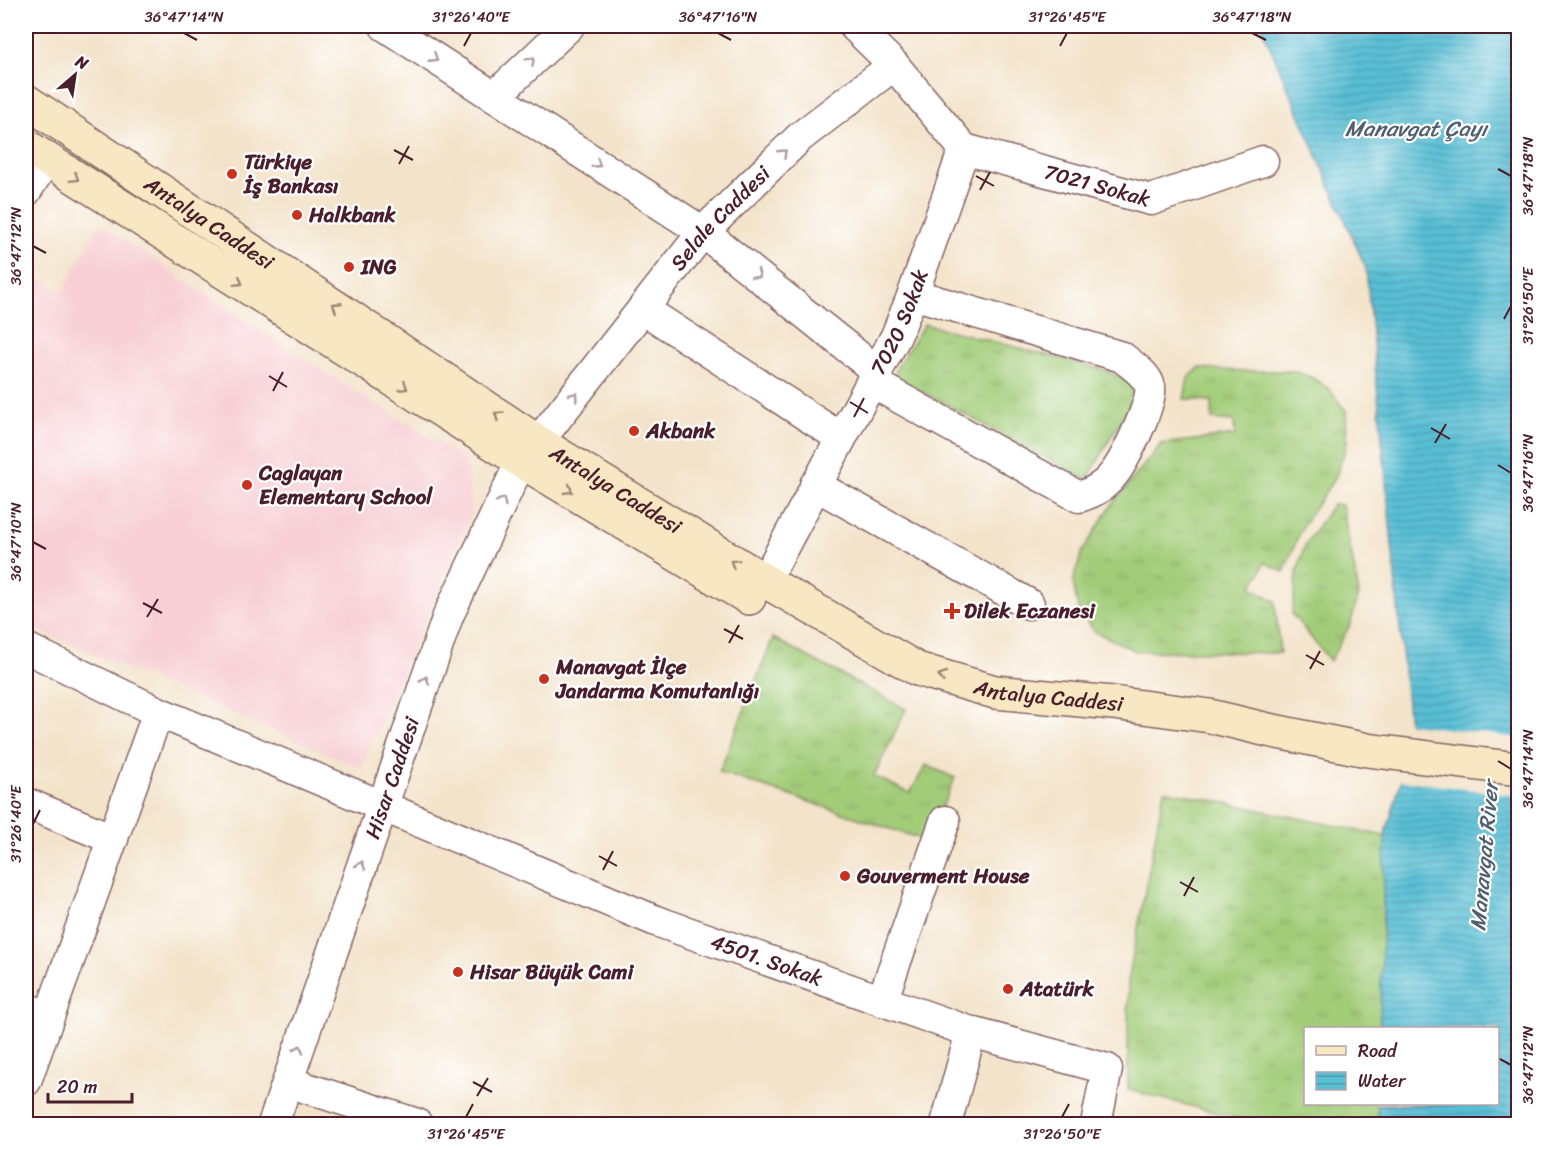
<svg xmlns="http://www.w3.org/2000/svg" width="1544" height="1150" viewBox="0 0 1544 1150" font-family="Sriracha,sans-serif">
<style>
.built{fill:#f7cfd4}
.grass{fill:url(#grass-tufts);stroke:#767652;stroke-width:1.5}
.water{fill:url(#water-rules);stroke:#516f80;stroke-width:1.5}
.pier{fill:#f3e3ca}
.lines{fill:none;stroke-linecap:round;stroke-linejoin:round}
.minor-casing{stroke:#856463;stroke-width:33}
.secondary-casing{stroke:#856463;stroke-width:36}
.minor{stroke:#fff;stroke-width:30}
.secondary{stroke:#f7e8c3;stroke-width:33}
.oneway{stroke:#ae9aa0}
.oneway2{stroke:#a08477}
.ticks{fill:none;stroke:#4a1f2b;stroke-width:2}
.poi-dot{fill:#c8321e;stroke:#fff;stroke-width:2}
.labels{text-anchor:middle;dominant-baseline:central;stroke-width:4.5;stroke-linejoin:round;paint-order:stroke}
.poi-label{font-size:21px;font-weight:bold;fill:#4a1f2b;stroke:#fff;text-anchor:start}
.street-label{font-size:21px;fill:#4a1f2b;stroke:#fff}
.water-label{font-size:22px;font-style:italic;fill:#505f6f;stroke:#fff}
.neatline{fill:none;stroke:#4a1f2b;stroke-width:2}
.ticks-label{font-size:15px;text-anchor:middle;fill:#4a1f2b}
</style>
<defs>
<pattern id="grass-tufts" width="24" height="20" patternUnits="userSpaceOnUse" patternTransform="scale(1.5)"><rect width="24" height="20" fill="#a2cc78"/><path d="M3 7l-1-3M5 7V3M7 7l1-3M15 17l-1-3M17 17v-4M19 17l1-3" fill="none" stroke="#8daf68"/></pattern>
<pattern id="water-rules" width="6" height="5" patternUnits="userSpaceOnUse" patternTransform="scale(1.5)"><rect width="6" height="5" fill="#58bfd5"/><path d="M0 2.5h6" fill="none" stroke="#4b9bad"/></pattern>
</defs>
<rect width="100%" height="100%" fill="#fff"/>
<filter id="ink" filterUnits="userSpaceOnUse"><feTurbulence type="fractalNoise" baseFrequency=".0167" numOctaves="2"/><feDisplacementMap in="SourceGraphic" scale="12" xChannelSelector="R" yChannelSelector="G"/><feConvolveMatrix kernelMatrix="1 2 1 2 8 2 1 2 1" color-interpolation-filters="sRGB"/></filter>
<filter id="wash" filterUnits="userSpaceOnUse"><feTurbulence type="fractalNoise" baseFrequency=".008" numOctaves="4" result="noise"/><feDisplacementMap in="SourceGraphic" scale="24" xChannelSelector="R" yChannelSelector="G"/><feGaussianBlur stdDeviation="1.35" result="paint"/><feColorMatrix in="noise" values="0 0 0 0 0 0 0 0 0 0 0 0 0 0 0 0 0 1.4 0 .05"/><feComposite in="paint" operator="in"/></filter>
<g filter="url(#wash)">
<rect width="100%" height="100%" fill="#f3e3ca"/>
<path class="built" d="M100,224l196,130 170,106 6,51 -111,257 -314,-134 -21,-12v-351l36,20z"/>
<path class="grass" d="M924,324l178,45 28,13 4,15 -47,83 -192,-103 1,-8z
M1199,368l39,3h56l19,7 16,11 17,22 1,33 -11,32 -35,53 -17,43 -20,-10 -4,12 -9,13 24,14 5,52 -144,-2 -41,-19 -17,-23 -5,-27 9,-30 29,-46 50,-62 74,-9 -1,-14 -22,-2v-18l-28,-2 4,-21z
M1333,504l9,1 17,89 -9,31 -20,36 -38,-47 5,-42 8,-27z
M773,638l133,71 -32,67 36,17 16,-28 29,13 -28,63 -208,-69z
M1164,790l221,46 -5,192h-74v76h72l-1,20h-116l-133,-34v-109z"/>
<path class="water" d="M1261,26h257v1098h-141l1,-20h120v-76h-118l5,-192 26,-90 -45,-477z"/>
<path class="pier" d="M1405,723l113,15v58l-120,-16 10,-34z"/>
</g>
<g filter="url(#ink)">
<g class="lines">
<defs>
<g id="minor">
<path d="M385,26l318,206 175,140"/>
<path d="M854,26l40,39 70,84"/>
<path d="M494,97l75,-71"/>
<path id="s1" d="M964,149l187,51 112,-39"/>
<path d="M26,191l20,-31"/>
<path d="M643,309l198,129"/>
<path d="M871,382l208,115c13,-4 25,-10 34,-22 11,-13 40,-72 37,-88 -3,-13 -19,-22 -28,-30l-209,-63"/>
<path d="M815,485l214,119"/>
<path id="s2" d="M765,581l131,-245 17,-42 51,-145"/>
<path id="s3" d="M26,648l132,64 498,209 315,111 136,37 -11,55"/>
<path d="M26,803l87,36"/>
<path d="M882,1001l63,-180"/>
<path d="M26,1008l22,9"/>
<path d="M26,1081l132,-369"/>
<path d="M288,1082l129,42"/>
<path id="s4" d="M273,1124l175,-508 73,-155 17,-19 165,-210 97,-95 94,-72"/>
<path d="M946,1124l25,-92"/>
</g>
<g id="secondary">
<path id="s5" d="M26,101l512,341 227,139 152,88 78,23 118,11 97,13 58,14 99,20 151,19"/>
<path d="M26,146l495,315 228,137"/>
</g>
</defs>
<use href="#minor" class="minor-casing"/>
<use href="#secondary" class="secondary-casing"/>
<use href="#minor" class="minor"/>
<use href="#secondary" class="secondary"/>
</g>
<defs><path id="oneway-chevron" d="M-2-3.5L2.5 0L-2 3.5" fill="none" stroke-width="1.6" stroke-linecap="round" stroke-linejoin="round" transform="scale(1.5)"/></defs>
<g class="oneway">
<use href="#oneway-chevron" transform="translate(434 58) rotate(33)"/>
<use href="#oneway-chevron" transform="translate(531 61) rotate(-44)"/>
<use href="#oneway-chevron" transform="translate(783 153) rotate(-44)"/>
<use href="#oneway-chevron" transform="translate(597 164) rotate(33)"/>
<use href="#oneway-chevron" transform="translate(757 275) rotate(39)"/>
<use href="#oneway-chevron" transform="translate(574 396) rotate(-52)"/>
<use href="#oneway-chevron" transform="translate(502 501) rotate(-65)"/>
<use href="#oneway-chevron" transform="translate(425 680) rotate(-71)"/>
<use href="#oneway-chevron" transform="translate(361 865) rotate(-71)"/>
<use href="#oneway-chevron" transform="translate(299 1049) rotate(-71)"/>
</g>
<g class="oneway2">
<use href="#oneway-chevron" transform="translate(75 178) rotate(32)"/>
<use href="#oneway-chevron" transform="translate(239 282) rotate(32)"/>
<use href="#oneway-chevron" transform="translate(336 306) rotate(-147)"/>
<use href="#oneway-chevron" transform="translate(404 387) rotate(32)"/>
<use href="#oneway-chevron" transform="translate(498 415) rotate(-146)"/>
<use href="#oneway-chevron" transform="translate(569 490) rotate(31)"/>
<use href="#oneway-chevron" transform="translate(734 563) rotate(-148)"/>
<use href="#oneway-chevron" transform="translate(942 676) rotate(-164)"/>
</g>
</g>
<path class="ticks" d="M184,33l13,7M718,33l13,7M1252,33l14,7M464,46l7,-13M1060,46l7,-13M394,150l19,10M399,164l10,-18M1498,169l13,7M976,176l18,10M980,190l10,-18M33,246l13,7M1504,319l7,-13M269,376l18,11M273,391l10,-19M850,402l18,11M854,417l10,-19M1431,428l19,11M1435,443l11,-19M1498,465l13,8M33,542l13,7M143,603l19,10M147,617l11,-18M724,629l19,10M729,643l10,-18M1306,655l18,10M1310,669l10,-18M1498,761l13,8M33,824l7,-14M599,856l18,10M603,870l10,-19M1180,882l18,10M1184,896l10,-19M1498,1058l13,7M473,1082l19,10M477,1096l11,-18M466,1117l7,-13M1062,1117l7,-13"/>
<g class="poi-dot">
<circle cx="232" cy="174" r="6"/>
<circle cx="297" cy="215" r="6"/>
<circle cx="349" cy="267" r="6"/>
<circle cx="634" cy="431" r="6"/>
<circle cx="247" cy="485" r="6"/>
<path d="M949 602h6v6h6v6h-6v6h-6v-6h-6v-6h6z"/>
<circle cx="544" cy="679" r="6"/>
<circle cx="845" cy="876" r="6"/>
<circle cx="458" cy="972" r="6"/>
<circle cx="1008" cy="989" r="6"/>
</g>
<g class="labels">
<g class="poi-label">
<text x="244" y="162">Türkiye<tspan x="244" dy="24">İş Bankası</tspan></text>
<text x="309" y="215">Halkbank</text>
<text x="361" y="267">ING</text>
<text x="646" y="431">Akbank</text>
<text x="259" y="473">Caglayan<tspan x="259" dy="24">Elementary School</tspan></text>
<text x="964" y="611">Dilek Eczanesi</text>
<text x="556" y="667">Manavgat İlçe<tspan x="556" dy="24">Jandarma Komutanlığı</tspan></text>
<text x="857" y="876">Gouverment House</text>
<text x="470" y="972">Hisar Büyük Cami</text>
<text x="1020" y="989">Atatürk</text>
</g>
<g class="street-label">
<text stroke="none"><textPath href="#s1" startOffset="138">7021 Sokak</textPath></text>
<text stroke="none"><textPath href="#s4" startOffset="1023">Selale Caddesi</textPath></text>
<text stroke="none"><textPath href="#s5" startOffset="220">Antalya Caddesi</textPath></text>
<text stroke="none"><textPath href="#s2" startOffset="292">7020 Sokak</textPath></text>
<text stroke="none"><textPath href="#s5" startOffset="706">Antalya Caddesi</textPath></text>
<text stroke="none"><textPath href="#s5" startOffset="1192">Antalya Caddesi</textPath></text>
<text stroke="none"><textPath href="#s4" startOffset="366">Hisar Caddesi</textPath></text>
<text stroke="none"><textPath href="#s3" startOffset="804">4501. Sokak</textPath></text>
</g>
<g class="water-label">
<text x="1416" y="128">Manavgat Çayı</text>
<text transform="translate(1484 856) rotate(-85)">Manavgat River</text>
</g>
</g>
<rect width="1544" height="1150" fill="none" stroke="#fff" stroke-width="66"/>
<rect x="1304" y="1027" width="195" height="78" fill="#ffffff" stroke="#b7a5aa" stroke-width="1.5"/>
<rect x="1316" y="1046" width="30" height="9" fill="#f7e8c3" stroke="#b7a5aa" stroke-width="1.5"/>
<text x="1358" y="1057" font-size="18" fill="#4a1f2b">Road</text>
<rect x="1316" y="1072" width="30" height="18" fill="url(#water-rules)" stroke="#b7a5aa" stroke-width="1.5"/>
<text x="1358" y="1087" font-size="18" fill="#4a1f2b">Water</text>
<g transform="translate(75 75) rotate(29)" stroke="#ffffff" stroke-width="4.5" paint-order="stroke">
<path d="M0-4.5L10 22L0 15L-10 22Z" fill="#4a1f2b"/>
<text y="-9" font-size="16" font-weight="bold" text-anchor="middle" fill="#4a1f2b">N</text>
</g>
<path d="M48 1093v9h84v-9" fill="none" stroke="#4a1f2b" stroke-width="3"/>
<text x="57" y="1093" font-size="18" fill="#4a1f2b" stroke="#ffffff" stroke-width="4.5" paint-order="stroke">20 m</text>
<rect x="33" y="33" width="1478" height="1084" class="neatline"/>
<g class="ticks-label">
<text x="184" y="22">36°47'14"N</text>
<text x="471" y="22">31°26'40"E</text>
<text x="718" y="22">36°47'16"N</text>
<text x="1067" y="22">31°26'45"E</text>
<text x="1252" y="22">36°47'18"N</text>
<text transform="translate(1528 176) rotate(-90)" y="5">36°47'18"N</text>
<text transform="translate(16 246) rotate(-90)" y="5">36°47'12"N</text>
<text transform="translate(1528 306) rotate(-90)" y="5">31°26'50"E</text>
<text transform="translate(1528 473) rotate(-90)" y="5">36°47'16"N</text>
<text transform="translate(16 542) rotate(-90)" y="5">36°47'10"N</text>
<text transform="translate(1528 769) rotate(-90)" y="5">36°47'14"N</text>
<text transform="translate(16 824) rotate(-90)" y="5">31°26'40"E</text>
<text transform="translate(1528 1065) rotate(-90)" y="5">36°47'12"N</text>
<text x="466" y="1139">31°26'45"E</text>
<text x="1062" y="1139">31°26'50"E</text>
</g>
</svg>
